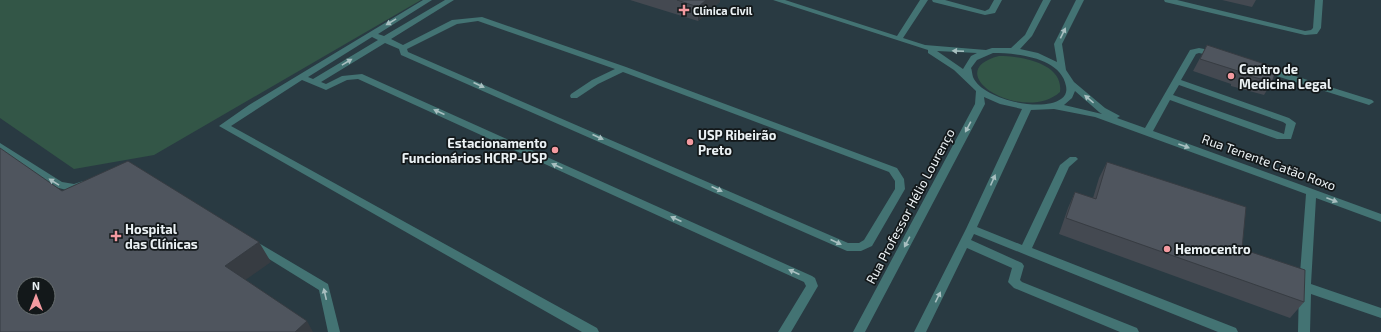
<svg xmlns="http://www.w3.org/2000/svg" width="1381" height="332" viewBox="0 0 1381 332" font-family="'Exo 2',sans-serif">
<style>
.built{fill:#293a42;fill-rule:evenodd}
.green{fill:#335647}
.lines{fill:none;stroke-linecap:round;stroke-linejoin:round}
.minor{fill:#437373;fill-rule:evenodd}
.wall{fill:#444951}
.shaded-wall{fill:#373c42}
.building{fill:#4f555e;stroke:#373c42;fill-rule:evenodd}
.oneway{fill:#a8bfc0}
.poi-dot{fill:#f49aa0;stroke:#13181a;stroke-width:1.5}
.labels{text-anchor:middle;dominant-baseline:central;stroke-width:3.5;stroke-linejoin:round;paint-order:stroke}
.far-poi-label{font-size:11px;font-weight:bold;fill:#ebf1f4;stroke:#13181a;text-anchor:start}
.poi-label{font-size:13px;font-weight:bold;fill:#ebf1f4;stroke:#13181a;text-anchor:start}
.street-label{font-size:13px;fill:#ebf1f4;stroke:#13181a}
</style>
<rect width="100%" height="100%" fill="#273135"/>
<path class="built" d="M0,0h1381v332h-1381zM24,284h24v24h-24z"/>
<path class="green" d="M0,0h421l-267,155 -80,14 -74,-51z
M999,56c22,0 65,7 61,36 -37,33 -123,-20 -61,-36z"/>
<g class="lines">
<path class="minor" d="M423,0h9l-54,34 6,2 61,-36h9l-63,39 12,6 49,-25 30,-3 144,50 271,101 7,11 1,10 -33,57 -11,5h-14l-446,-196 -2,-6 -14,-6 -64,39 5,2 16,-8 20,-2 450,202 3,2 3,8 -27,46h-13l28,-46 -2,-4 -446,-203 -11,1 -21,10 -24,-10 -71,46 366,202 2,4h-17l-363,-206 30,-21zM478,21l137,48 -23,11 -21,14 -1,2 1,2h6l21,-14 25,-12 266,100 6,9v8l-31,51 -5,3h-11l-440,-191 -1,-3 50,-25zM372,37l6,3 -65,39 -5,-2z
M773,0h12l112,36 23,-36h8l-25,38 22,7 61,5 6,-2h19l14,-13 18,-35h8l-19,36 -12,13 18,4 19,9 -3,-18 22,-44h8l-22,44 4,26 8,12 31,26 15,8 -3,2 28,10 45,-78 9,-2 21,4 1,2 -4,3 -18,-4 -3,1 -15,26 108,38 7,5 -5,16h-14l-107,-39 -17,31 228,83v8l-65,-24 -5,86 70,24v10l-70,-24 -1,38h-12l1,-45 7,-93 -211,-77 -41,-8 -23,1 -54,117 45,18 38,-80 10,-8h6l2,2 -9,8 -37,81 204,80 2,4h-20l-244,-98 -3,6 51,23 2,3 -4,14 2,2 115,46 2,4h-19l-106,-44 -6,-6 4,-14 -45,-20 -41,84h-12l52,-103 56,-120 -22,-5 -16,-7 1,7 -120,228h-12l122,-228 1,-13 -22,-21 -26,-17v-3zM937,51l40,2 -6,3 -8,13zM993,53c23,0 68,4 73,33 1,5 0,10 -5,13 -19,14 -79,0 -88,-22 -1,-3 -1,-7 -2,-9l6,-8zM1179,85l104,37 3,2 -2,10 -111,-39zM1075,91l24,21 3,2 -38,-9 8,-7z
M932,0h13l40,11 4,-2 5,-9h8l-7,13 -10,2 -52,-13z
M1164,0h13l128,31 6,-1 2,-2 2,-28h8l-2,28 -4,6 -12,1 -140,-33z
M1263,66l109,34 2,2 -5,3 -3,-1 -106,-33 -1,-2z
M0,143l62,39 12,2 9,-3 4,2 1,2 -1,2 -13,5 -19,-5 -55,-36z
M252,239l76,45 12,48h-12l-9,-42 -71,-44 -2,-3 2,-3z"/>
</g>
<path class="wall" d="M630,0h90v2l-22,19z
M1222,0h34l-4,7z
M1207,45l65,37 -8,13 -33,-9v-2l-38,-13z
M1107,162l135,87 62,53 -14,16 -231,-84 9,-26 7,-16 18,6 6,-20z"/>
<path class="shaded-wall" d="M706,0h14v2l-22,19v-14z
M259,242l12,20 -34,24 -12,-20z
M307,321l6,11h-18z"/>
<path class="building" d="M677,0h29l-8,7z
M1207,45l70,23 -5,14 -34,-9v-2l-38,-12z
M0,148l62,43 66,-30 131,81 -34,24 82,55 -12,11h-295zM24,284h24v24h-24z
M1107,162l139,45 -4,42 63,21 -1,32 -238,-84 9,-26 21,7z"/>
<defs><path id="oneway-solid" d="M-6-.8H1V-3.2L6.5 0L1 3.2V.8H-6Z"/></defs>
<g class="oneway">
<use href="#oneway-solid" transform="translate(391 22) rotate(149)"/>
<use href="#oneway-solid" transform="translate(1063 33) rotate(-64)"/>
<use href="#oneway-solid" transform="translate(958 51) rotate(-177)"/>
<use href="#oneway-solid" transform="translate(347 62) rotate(-31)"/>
<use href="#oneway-solid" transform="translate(479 85) rotate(24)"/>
<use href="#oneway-solid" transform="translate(1089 99) rotate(-140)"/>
<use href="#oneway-solid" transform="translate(439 112) rotate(-156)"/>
<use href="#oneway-solid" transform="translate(968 127) rotate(118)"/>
<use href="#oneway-solid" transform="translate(598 137) rotate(24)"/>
<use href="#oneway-solid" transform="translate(1184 146) rotate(20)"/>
<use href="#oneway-solid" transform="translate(557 166) rotate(-156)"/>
<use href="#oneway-solid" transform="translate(993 180) rotate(-66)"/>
<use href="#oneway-solid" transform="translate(54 182) rotate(-148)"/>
<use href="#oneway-solid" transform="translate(717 189) rotate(24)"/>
<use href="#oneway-solid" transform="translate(1332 200) rotate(21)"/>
<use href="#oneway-solid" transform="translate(676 219) rotate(-156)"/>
<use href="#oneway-solid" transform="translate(836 242) rotate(24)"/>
<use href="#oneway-solid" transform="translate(907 242) rotate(118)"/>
<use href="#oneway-solid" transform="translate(794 272) rotate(-156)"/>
<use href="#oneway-solid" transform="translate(325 294) rotate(-103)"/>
<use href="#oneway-solid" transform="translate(938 297) rotate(-64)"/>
</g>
<g class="poi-dot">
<path d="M682 4h4v4h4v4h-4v4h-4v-4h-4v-4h4z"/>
<circle cx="1231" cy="76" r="4"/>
<circle cx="690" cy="142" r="4"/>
<circle cx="555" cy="150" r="4"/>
<path d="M114 230h4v4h4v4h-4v4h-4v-4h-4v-4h4z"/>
<circle cx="1167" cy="249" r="4"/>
</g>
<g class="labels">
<g class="far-poi-label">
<text x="693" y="10">Clínica Civil</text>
</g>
<g class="poi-label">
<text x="1239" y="69">Centro de<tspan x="1239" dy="15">Medicina Legal</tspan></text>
<text x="698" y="135">USP Ribeirão<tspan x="698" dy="15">Preto</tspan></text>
<text x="547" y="143" text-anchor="end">Estacionamento<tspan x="547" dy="15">Funcionários HCRP-USP</tspan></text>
<text x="125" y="229">Hospital<tspan x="125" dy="15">das Clínicas</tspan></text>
<text x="1175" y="249">Hemocentro</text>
</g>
<g class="street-label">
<text transform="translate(1269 162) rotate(20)">Rua Tenente Catão Roxo</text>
<text transform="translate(910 206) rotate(-62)">Rua Professor Hélio Lourenço</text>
</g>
</g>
<g transform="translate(36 296)"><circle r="19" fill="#13181a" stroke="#696f71"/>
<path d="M0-3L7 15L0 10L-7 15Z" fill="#f49aa0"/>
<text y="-6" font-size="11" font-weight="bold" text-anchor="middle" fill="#ebf1f4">N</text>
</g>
</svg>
